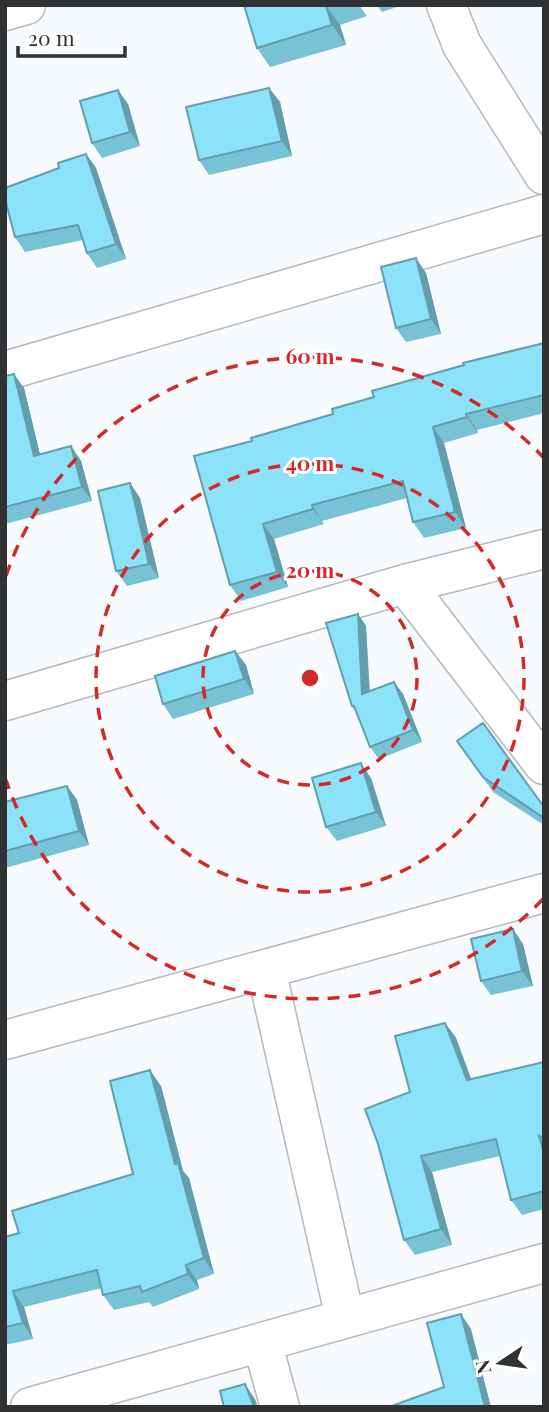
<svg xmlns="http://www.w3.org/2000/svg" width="549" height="1412" viewBox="0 0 549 1412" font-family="'Playfair Display',serif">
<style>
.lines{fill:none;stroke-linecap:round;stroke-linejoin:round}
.minor-casing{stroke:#b6b8bb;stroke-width:41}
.minor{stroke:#fff;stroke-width:38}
.wall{fill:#78c2d6}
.shaded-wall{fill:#629eae}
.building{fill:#8ce2f9;stroke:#629eae;stroke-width:2}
.ring{fill:none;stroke:#d62828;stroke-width:3.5;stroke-dasharray:12 9}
.centre{fill:#d62828;stroke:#fff;stroke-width:3.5}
.ring-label{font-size:21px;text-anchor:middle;font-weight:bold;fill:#d62828;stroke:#fff;stroke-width:6;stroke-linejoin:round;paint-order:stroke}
</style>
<rect width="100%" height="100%" fill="#f8fbfe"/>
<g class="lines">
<defs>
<path id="minor" d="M446,5l16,40 82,130
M5,11l21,-6
M5,371l539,-157
M405,584l139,181
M5,701l400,-117 139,-35
M266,969l79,349
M5,1040l539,-147
M262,1342l18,65
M30,1407l514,-144"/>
</defs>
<use href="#minor" class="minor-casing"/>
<use href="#minor" class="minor"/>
</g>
<path class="wall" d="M244,5h115l8,11 -27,9 6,20 -76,22 -13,-19z
M377,5h26l-21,7z
M269,88l11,14 12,54 -83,19 -10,-15z
M128,104l12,42 -38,12 -10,-15z
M86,154l10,14 30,91 -29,9 -10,-15 -4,-13 -58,12 -10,-15 44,-69z
M426,273l15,61 -35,8 -10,-14z
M544,343v70l-67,17 1,3 -34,10 22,85 -42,10 -11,-16 -6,-24 -85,23 2,3 -50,15 14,48 -47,14 -11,-16 22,-144 81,-27 41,-17z
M5,376l19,12 16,67 31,-9 10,15 11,40 -87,23z
M130,483l10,15 19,80 -32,8 -11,-15z
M358,614l8,12 4,65 24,-9 9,12 19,48 -43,17 -9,-12 -13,-33 -5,-8z
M235,651l11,14 8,29 -81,25 -10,-15z
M457,741l87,66v18l-51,-33z
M371,778l15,48 -49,15 -11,-14z
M67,786l10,14 12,45 -84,23v-66z
M523,944l10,42 -42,9 -10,-14z
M445,1023l11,15 15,41 73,-17v147l-22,6 -11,-15 -11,-44 -68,16 20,73 -37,10 -11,-15 6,-148z
M161,1086l22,85 6,7 25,96 -17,6 2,9 -46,18 -4,-5 -35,8 -11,-15 -1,-7 -78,19 9,32 -28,6v-108l14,-4 114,-59z"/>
<path class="shaded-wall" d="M326,6l14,19 6,20 -14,-20z
M269,88l11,14 12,54 -10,-15z
M118,90l10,14 12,42 -10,-14z
M86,154l10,14 30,91 -10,-15z
M416,258l10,15 15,61 -10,-15z
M14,374l10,14 20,83 -10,-15z
M466,414l11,16 1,3 -11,-16z
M433,427l11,16 22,85 -11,-16z
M71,446l10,15 11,40 -10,-14z
M130,483l10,15 19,80 -10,-14z
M312,505l10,16 2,3 -11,-15z
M263,524l11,15 14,48 -11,-15z
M358,614l8,12 4,80 -8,-12z
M235,651l11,14 8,29 -10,-15z
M394,682l9,12 19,48 -9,-12z
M361,763l10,15 15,48 -10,-14z
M67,786l10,14 12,45 -10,-14z
M513,929l10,15 10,42 -11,-15z
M445,1023l11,15 21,57 -10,-15z
M150,1070l11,16 22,85 6,7 25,96 -10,-16 -29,-94z
M421,1156l11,16 20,73 -11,-16z
M186,1265l11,15 2,9 -11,-15z
M13,1291l11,16 9,32 -10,-16z
M461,1314l10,15 20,78h-6z
M245,1384l10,15 3,8h-4z"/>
<path class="building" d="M244,5h84l-2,1 6,19 -75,23z
M269,88l13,53 -83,19 -13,-53z
M118,90l12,42 -38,11 -12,-42z
M86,154l30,90 -29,9 -9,-28 -63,12 -10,-38v-11l54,-20 -1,-5z
M416,258l15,61 -35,9 -15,-61z
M544,343v52l-78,19 1,3 -34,10 22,85 -42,10 -10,-41 -91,24 1,4 -50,15 14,48 -47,13 -36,-129 58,-15 -1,-3 82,-24 -1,-5 42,-12 -2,-6 92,-26 -1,-2z
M14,374l20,82 37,-10 11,41 -77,20v-131z
M130,483l19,81 -33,7 -18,-80z
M358,614l4,80 32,-12 19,48 -43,17 -16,-41h-2l-26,-83z
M235,651l9,28 -81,25 -8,-28z
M483,723l61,84v11l-61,-41 -26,-36z
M361,763l15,49 -50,15 -14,-49z
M67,786l12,45 -74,20v-49z
M513,929l9,42 -41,10 -10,-42z
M445,1023l22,57 77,-18v76l-5,-2 5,17v38l-33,9 -15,-61 -75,17 20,73 -37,11 -26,-96 -13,-35 45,-17 -15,-56z
M150,1070l25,94 3,-1 26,95 -18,7 2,9 -46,18 -2,-6 -37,9 -6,-25 -84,21 10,32 -18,4v-90l14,-4 -7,-22 121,-37 -23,-93z
M461,1314l24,93h-96l55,-20 -17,-64z
M245,1384l9,23h-30l-4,-16z"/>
<g class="ring">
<circle cx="310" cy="678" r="107"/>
<circle cx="310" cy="678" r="214"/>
<path d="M543 899A321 321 0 0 1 6 780M6 576A321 321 0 0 1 543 457"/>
</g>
<circle cx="310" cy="678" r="10" class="centre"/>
<g class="ring-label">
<text x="310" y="364">60 m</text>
<text x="310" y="471">40 m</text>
<text x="310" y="578">20 m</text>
</g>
<rect width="549" height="1412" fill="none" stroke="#303132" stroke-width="14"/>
<g transform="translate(500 1363) rotate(257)" stroke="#ffffff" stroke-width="5" paint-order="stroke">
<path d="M0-5L12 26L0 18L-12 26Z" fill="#303132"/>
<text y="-10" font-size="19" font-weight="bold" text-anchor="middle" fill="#303132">N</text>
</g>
<path d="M18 46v10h107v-10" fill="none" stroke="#303132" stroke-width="3.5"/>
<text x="28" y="46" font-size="21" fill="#303132" stroke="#ffffff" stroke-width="5" paint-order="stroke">20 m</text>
</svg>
